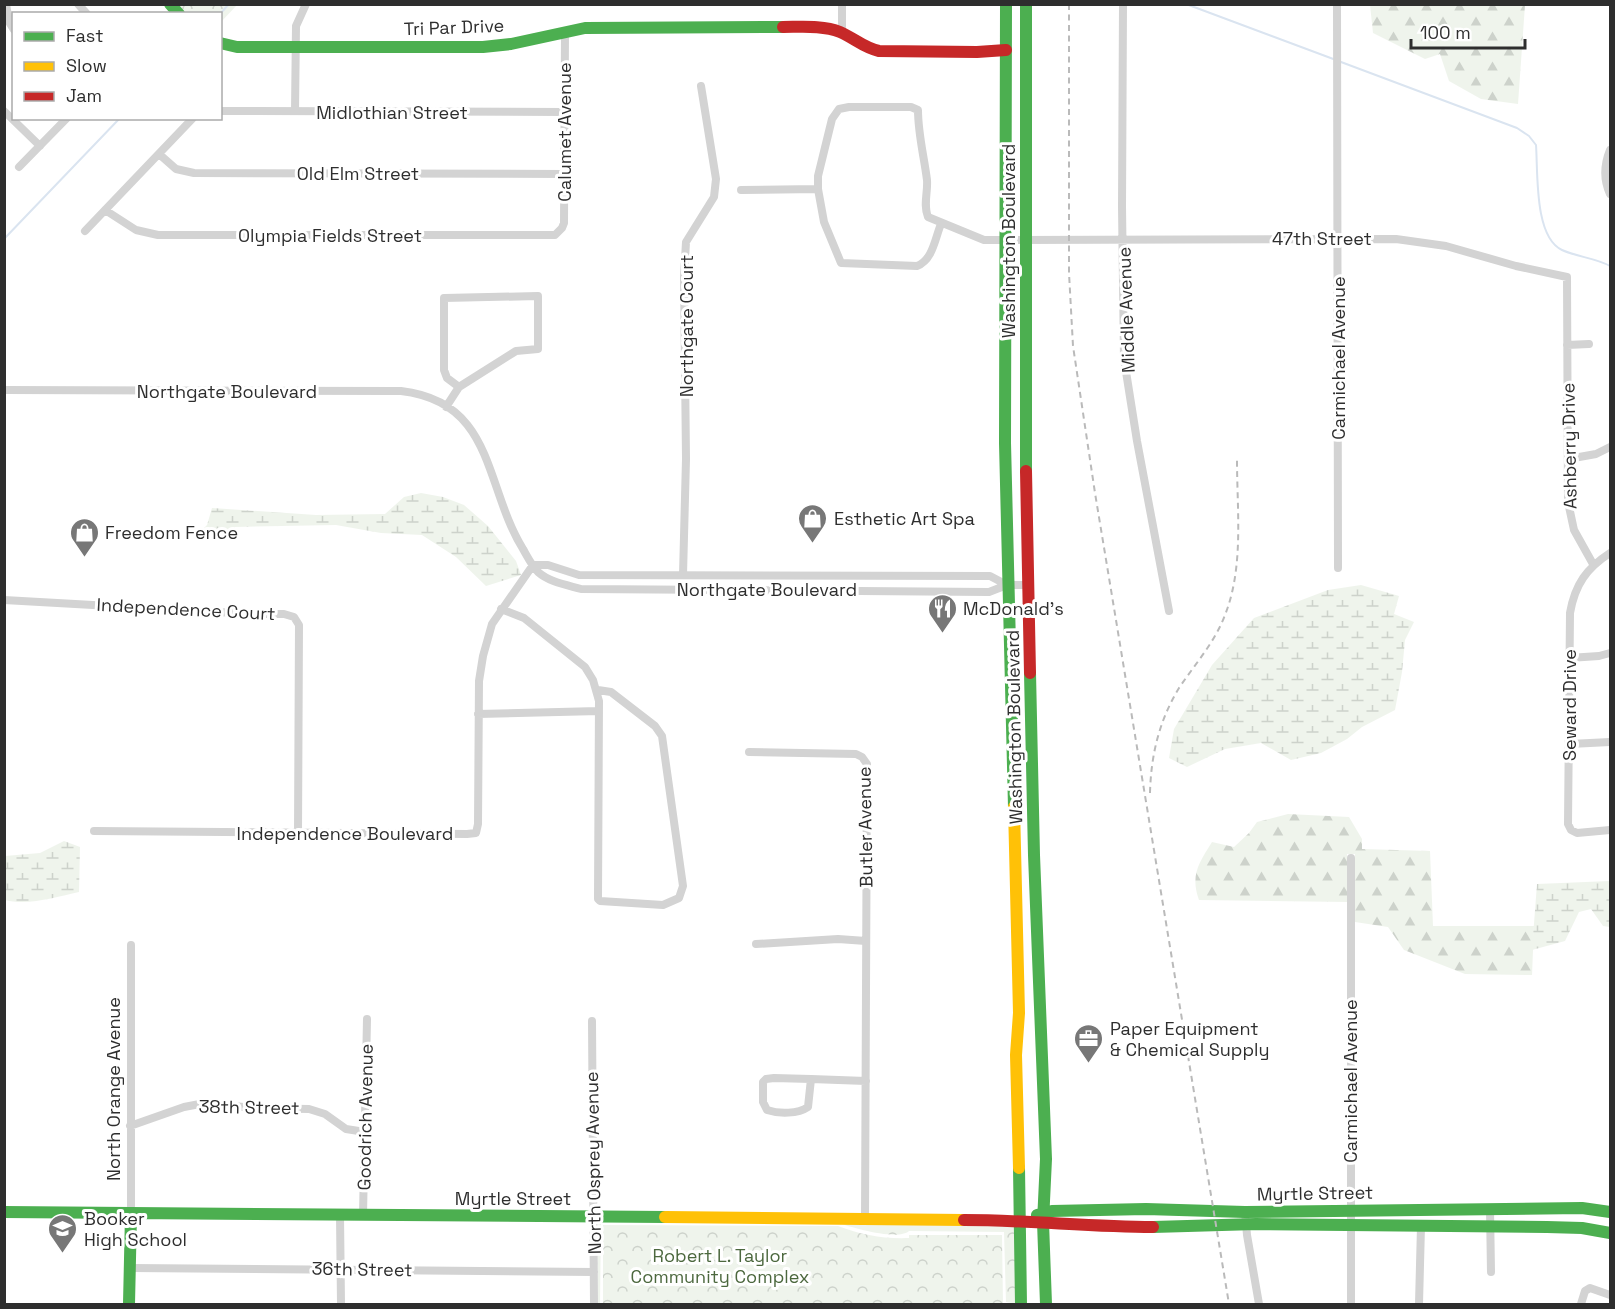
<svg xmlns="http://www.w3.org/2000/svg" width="1615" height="1309" viewBox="0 0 1615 1309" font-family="'Space Grotesk',sans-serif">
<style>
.forest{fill:url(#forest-firs)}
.wetland{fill:url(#wetland-marsh)}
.park{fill:url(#park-crowns)}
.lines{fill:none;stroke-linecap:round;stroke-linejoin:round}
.stream{stroke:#dae4f0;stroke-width:2}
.street{stroke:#d3d3d3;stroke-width:8}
.fast{stroke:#4caf50;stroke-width:12}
.slow{stroke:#ffc107;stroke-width:12}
.jam{stroke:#c62828;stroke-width:12}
.rail{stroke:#bababa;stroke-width:2;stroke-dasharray:6 4.5;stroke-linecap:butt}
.labels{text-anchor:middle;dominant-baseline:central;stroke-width:6;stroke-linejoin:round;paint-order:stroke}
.street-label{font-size:18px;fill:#2e2e2e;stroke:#fff}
.poi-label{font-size:18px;fill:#2e2e2e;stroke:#fff;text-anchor:start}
.park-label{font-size:18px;fill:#4c683e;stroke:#fff}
</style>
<defs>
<pattern id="forest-firs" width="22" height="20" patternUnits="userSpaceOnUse" patternTransform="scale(1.5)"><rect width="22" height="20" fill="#eff4ec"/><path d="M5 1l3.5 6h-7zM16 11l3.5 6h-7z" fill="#cdd2cb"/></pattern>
<pattern id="wetland-marsh" width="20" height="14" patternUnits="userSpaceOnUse" patternTransform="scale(1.5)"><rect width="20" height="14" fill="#eff4ec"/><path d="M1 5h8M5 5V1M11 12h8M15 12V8" fill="none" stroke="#cdd2cb"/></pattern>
<pattern id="park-crowns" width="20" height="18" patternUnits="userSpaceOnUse" patternTransform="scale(1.5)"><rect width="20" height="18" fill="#eff4ec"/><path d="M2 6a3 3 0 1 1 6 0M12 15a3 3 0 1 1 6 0" fill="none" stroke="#cdd2cb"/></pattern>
</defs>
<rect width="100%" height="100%" fill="#fff"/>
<path class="forest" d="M1370,5h155l-7,99 -37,-5 -32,-18 -9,-27 -15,5 -52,-26z
M1288,814l61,3 13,22v10l68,2 3,75h101l-2,49 -67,-1 -61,-24 -16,-23 -33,-5v-68h-8v48l-148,-2c-9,-25 0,-37 13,-58l22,5 15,-14 8,-11z"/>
<path class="wetland" d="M421,493l22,4 21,8 24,21 28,35 5,14 -35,11 -30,-29 -34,-22 -41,-2 -45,-8 -101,2v11l-33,2v-10l5,-5 5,-17 104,7 69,-1 19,-17z
M1361,585l38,11 -5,18 20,8 -9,18 -3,32 -7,38 -33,17 -15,12 -26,14 -30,7 -30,-17 -36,6 -38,18 -18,-9 5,-29 38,-64 42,-47 74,-28z
M64,841l16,6 -1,45c-23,5 -51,14 -74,8v-44l35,-3z
M1610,881v46l-7,-1 -12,-17 -12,3 -14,29 -33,9 5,-66z"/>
<path class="park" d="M175,5h62l-16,17 -1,-8 -35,-1z
M597,1222h4l-1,82h-2z
M839,1223l178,1 1,80 -12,-2 -2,-70 -95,-1c-11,10 -56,-3 -70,-8z
M603,1225l235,1c23,9 46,13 71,12v-3h93l1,69h-400z"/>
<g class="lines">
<path class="stream" d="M1186,4l150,56
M220,14l9,-10
M1341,62l176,66 12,8 7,9c2,27 -2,92 26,105 15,7 34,8 48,16
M4,239l116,-121"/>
<path class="street" d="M6,4l3,18 5,8
M78,4l9,10
M1123,4l-1,202 2,153 13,82 32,170
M1337,4l1,564
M842,33v-29
M4,111l36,35
M220,111l344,1
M295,111l1,-85 10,-22
M1610,150c-6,15 -7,29 0,44
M159,154l17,15 18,4 370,1
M19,167l48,-49
M741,190l77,-1
M105,210l31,20 22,5h397l7,-7 2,-5 1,-192
M941,224c-6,14 -8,36 -24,42l-76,-3 -17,-41 -6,-33v-13l14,-57 7,-10 10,-2h62l7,3c0,24 6,46 9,70 1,12 -4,25 1,37l56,23 412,-1 50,7 70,20 51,11 1,225 6,28 19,34
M85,231l108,-113
M538,296v53l-22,2 -57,36 -12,-9 -3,-8v-72z
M1567,345l22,-1
M4,390l397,1c94,11 83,95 122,158 4,7 9,17 15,23 11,10 29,13 43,17l408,3 18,-7h22
M446,407l13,-20
M1568,459l28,-5 14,-7
M1610,553c-23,15 -35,31 -40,60l-2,211 3,6 6,3 33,-3
M533,565h15l31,10 411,1 17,9
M683,575l3,-116 -2,-182 2,-35 28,-45 2,-18 -15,-93
M4,600l249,14h31l10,3 5,8 -1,208
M501,609l23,9 61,49 8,13 6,21 -1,198 2,2 63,4 16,-7 4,-12 -21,-150 -7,-10 -44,-34 -13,-2
M1569,658l30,-2 11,-3
M478,714l121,-3
M1570,744l40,-2
M749,752l107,2 6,3 5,7 -2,454
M94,831l373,3 9,-1 2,-9 1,-143 4,-25 9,-32 41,-59
M756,944l82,-5 28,2
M131,945v269
M592,1021l2,283
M774,1078l37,1 -3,28c-10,7 -29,7 -41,3l-4,-8v-20l3,-3z
M811,1079l55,2
M130,1126l54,-19 21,-4 48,5 56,1 16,5 21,15 19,3
M1490,1209l1,63
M1245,1212l2,23 12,69
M340,1215l1,89
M363,1215l4,-196
M130,1268l464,4
M1351,1304v-446
M1419,1304l2,-78
M1581,1304l4,-13 5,-3 20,7"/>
<path class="fast" d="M170,4l9,10
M1006,4l-1,439 9,364
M220,43l17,4h246l28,-3 74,-16 198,-1
M1026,471v-467
M1030,673l4,182 12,304 -3,63 3,82
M1019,1168l2,136
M4,1212l661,5
M1037,1215l15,-4 94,-2 99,3 337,-4 28,4
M1153,1227l103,-3 291,3 35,1 28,5
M129,1304l2,-90"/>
<path class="slow" d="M1014,807l5,206 -3,42 3,113
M665,1217l299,3"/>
<path class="jam" d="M783,27c18,0 40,-2 57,5 14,6 24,16 39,19l98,1 29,-2
M1026,471l4,202
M964,1220c64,0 126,7 189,7"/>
<path class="rail" d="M1069,4v269l4,73 22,147 134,811
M1150,793c1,-38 9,-72 29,-105 16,-24 36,-46 46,-73 19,-48 12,-104 12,-155"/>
</g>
<defs>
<symbol id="shop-pin" viewBox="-11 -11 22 30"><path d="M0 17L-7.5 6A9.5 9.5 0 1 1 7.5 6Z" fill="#777" stroke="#fff"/><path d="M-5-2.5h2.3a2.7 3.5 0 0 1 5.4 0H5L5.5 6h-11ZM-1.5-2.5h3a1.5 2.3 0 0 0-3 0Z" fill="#fff"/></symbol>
<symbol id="restaurant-pin" viewBox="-11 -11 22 30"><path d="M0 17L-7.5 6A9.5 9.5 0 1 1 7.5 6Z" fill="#777" stroke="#fff"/><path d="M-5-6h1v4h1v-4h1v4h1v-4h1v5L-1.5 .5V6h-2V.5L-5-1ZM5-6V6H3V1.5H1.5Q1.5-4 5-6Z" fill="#fff"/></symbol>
<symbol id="office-pin" viewBox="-11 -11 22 30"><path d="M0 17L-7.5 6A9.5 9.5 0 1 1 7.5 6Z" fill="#777" stroke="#fff"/><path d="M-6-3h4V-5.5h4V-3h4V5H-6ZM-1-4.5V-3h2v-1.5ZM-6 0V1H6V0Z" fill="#fff"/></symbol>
<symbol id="school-pin" viewBox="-11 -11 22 30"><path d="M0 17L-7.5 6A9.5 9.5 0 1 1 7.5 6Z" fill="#777" stroke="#fff"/><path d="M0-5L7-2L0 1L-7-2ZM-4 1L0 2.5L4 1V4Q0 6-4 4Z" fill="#fff"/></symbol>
</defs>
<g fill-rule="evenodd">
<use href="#shop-pin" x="796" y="502" width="33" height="45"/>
<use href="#shop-pin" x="68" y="516" width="33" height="45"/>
<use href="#restaurant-pin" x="926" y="592" width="33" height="45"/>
<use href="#office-pin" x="1072" y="1022" width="33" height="45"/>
<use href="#school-pin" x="46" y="1212" width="33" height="45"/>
</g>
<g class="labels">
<g class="street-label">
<text transform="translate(454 27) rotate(-2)">Tri Par Drive</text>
<text x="392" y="112">Midlothian Street</text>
<text transform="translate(564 132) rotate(-90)">Calumet Avenue</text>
<text x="358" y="173">Old Elm Street</text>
<text x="330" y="235">Olympia Fields Street</text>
<text x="1322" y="238">47th Street</text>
<text transform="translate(1008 241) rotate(-90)">Washington Boulevard</text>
<text transform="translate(1126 310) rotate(-92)">Middle Avenue</text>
<text transform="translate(686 326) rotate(-90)">Northgate Court</text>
<text transform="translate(1338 358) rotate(-90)">Carmichael Avenue</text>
<text x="227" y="391">Northgate Boulevard</text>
<text transform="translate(1569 446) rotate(-91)">Ashberry Drive</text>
<text x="767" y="589">Northgate Boulevard</text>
<text transform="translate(186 609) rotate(3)">Independence Court</text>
<text transform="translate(1569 705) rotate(-90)">Seward Drive</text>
<text transform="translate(1014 727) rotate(-91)">Washington Boulevard</text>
<text transform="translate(865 827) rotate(-91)">Butler Avenue</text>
<text x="345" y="833">Independence Boulevard</text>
<text transform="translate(1350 1081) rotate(-90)">Carmichael Avenue</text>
<text transform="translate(113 1089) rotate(-90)">North Orange Avenue</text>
<text transform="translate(249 1107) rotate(1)">38th Street</text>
<text transform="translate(365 1117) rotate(-89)">Goodrich Avenue</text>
<text transform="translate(593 1163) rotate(-91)">North Osprey Avenue</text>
<text transform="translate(1315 1193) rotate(-1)">Myrtle Street</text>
<text x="513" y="1198">Myrtle Street</text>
<text transform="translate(362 1269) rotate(1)">36th Street</text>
</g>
<g class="poi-label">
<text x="834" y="518">Esthetic Art Spa</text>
<text x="105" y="532">Freedom Fence</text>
<text x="963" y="608">McDonald's</text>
<text x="1110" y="1028">Paper Equipment<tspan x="1110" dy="21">&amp; Chemical Supply</tspan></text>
<text x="84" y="1218">Booker<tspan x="84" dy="21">High School</tspan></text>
</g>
<g class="park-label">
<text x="720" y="1255">Robert L. Taylor<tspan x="720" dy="21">Community Complex</tspan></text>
</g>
</g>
<rect width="1615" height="1309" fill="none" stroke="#2e2e2e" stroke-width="12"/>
<rect x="12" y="12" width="210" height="108" fill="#ffffff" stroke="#ababab" stroke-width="1.5"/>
<rect x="24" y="32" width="30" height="9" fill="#4caf50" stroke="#ababab" stroke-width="1.5"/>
<text x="66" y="42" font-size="18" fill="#2e2e2e">Fast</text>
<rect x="24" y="62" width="30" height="9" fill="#ffc107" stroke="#ababab" stroke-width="1.5"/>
<text x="66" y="72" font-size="18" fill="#2e2e2e">Slow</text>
<rect x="24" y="92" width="30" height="9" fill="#c62828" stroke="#ababab" stroke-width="1.5"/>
<text x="66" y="102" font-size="18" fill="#2e2e2e">Jam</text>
<path d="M1411 39v9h114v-9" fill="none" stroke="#2e2e2e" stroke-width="3"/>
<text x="1420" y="39" font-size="18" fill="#2e2e2e" stroke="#ffffff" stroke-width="4.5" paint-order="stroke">100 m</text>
</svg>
